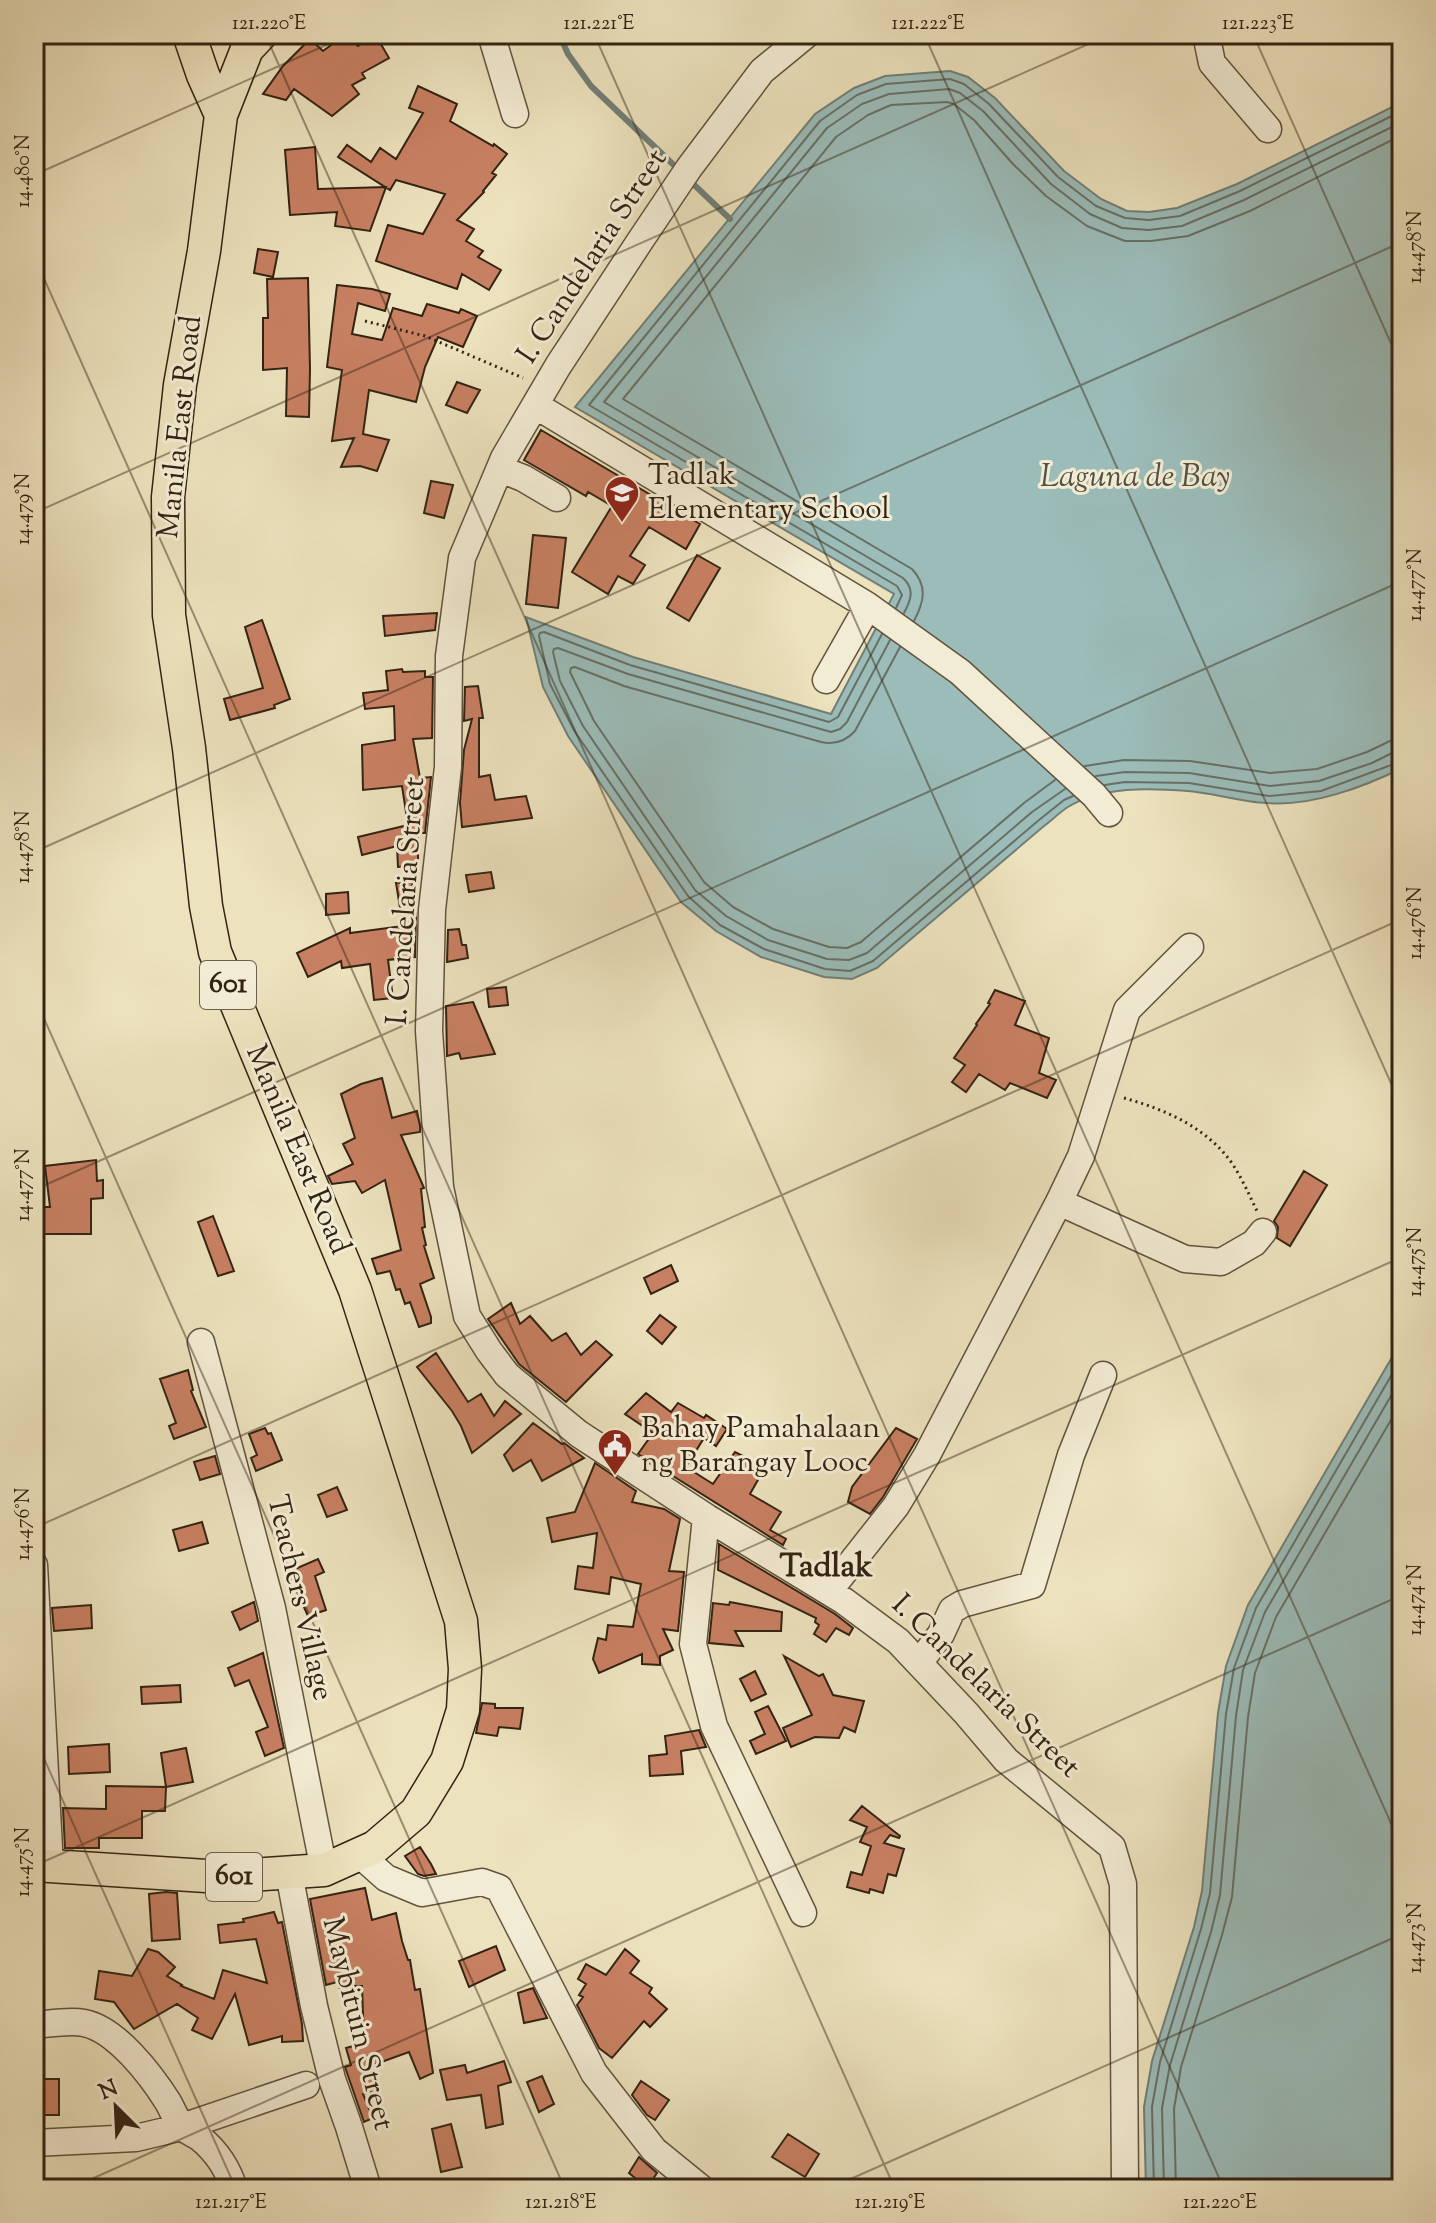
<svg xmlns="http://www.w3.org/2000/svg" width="1436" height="2223" viewBox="0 0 1436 2223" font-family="'Sorts Mill Goudy',serif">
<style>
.water{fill:#9bbcb9;stroke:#717f77;stroke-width:2}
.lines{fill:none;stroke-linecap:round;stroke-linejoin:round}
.shore{stroke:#677066;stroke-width:2}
.stream{stroke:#717f77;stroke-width:6}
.building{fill:#c88062;stroke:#332313;stroke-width:2}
.minor-casing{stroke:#61533e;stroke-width:29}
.major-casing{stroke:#332313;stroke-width:35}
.path{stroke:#332313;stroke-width:3;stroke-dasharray:2 4;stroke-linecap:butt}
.minor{stroke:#f3ecd4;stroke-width:26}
.major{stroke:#ece2bd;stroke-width:32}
.ticks{fill:none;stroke:#332313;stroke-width:2;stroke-opacity:0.45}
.labels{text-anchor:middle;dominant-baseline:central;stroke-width:6;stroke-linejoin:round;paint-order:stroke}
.shield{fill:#f3ecd4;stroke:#6d5f4d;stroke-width:2}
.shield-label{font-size:28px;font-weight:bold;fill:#332313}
.street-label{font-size:30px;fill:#332313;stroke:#f3ecd4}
.poi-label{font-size:30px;fill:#332313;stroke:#f3ecd4;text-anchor:start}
.water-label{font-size:32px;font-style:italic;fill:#525145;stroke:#f3ecd4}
.neighbourhood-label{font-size:32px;font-weight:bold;fill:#332313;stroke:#f3ecd4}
.neatline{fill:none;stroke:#332313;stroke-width:3}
.ticks-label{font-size:20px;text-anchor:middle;fill:#332313}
</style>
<rect width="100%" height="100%" fill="#ece2bd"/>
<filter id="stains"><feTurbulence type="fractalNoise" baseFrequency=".0025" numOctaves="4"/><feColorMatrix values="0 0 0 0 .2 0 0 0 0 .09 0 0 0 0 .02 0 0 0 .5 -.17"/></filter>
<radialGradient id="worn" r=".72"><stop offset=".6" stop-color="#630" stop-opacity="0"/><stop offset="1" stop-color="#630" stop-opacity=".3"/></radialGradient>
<path class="water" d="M950,71l18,6 27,21 69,73 37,28 26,12 22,1 28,-4 60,-24 165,-82v666c-38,19 -92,39 -135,35 -27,-1 -53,-10 -79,-12 -38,-3 -86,-5 -120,16 -8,5 -16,13 -24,19l-167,142 -25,11 -28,-2 -63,-20 -45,-26 -35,-29 -113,-166 -25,-49 -17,-70 107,40 198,57 63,-120 -319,-187 240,-293 39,-26 31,-12z
M1402,1340v849h-256l-2,-82 8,-46 42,-134 8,-36 16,-178 8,-47 22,-61z"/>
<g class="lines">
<path class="shore" d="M896,608l6,-13 -5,-9 -308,-181 231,-284 37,-26 29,-11 64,-5 14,5 25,20 69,73 38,29 29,12 24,2 31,-4 60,-25 162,-80
M904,613c7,-13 11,-24 -1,-35l-299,-176 223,-274 35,-24 27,-10 60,-5 11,4 23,18 68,73 39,30 32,14 27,2 33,-4 62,-26 158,-78
M914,621c10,-19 14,-35 -2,-52l-289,-170 213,-262 32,-22 23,-10 56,-3 7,2 20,16 39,44 33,32 41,30 38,15h26l37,-5 62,-25 152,-76
M882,634l-44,83 -9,5 -199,-57 -86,-33 -4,1 -1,3 11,48 25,48 113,164 32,29 44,24 61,20 25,2 23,-10 166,-141 25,-20 9,-4
M890,640l-43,82 -7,7 -9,3 -203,-58 -70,-26 -4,1 -1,3 7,29 23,45 112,164 31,26 42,24 59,19 22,1 18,-7 165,-141 33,-23
M900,647l-45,84c-9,10 -20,14 -34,11l-197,-56 -49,-19 -4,1 -1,4 24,49 110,161 29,25 40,22 56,18 18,1 14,-6 163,-139 31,-23
M1085,766l39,-6 66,1 80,12 47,-4 50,-17 23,-11 12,-2
M1096,776l29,-4 64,1 81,13 49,-5 53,-18 22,-11 8,-1
M1105,785l20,-3 64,1 80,13 52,-5 81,-30
M1154,2189l-2,-82 8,-45 41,-133 9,-36 16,-179 8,-46 22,-60 146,-251
M1164,2189l-2,-81 8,-43 41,-133 9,-37 16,-179 7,-46 22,-58 137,-235
M1176,2189l-2,-80 7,-42 41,-132 10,-38 16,-180 7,-44 21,-56 126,-216"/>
<path class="stream" d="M559,34l9,20 23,32 89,85
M688,179l42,40"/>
</g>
<path class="building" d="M346,34l12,12 17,-12 14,24 -27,15 3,5 -13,7 7,9 -27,22 -38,-27 -8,11 -23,-6 20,-28 27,-27 13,12z
M418,86l39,18 -7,17 43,25 1,-2 13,10 -15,19 4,2 -13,16 1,1 -27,28 17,9 -8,12 17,10 -5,6 23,13 -12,20 -27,-16 -5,15 -81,-28 12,-36 35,9 22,-40 -49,-14 -6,10 -52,-33 9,-12 24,17 9,-14 16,11 27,-46 -14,-5z
M315,147l3,42 68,-2 -16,44 -35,-5 2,-14 -47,3 -5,-65z
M258,249l20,3 -5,25 -19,-4z
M308,278l2,91 -1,48 -23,-1 1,-48 -24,2v-52h5l-1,-39z
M337,285l35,4 18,5 -5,17 -27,-8 -6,31 30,6 11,-32 29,8 5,-12 32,9 2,-4 16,7 -14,31 -25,-10 -13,30 -9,35 -47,-12 -6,44 26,6 -12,31 -17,-5 -19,1 13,-29 -22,3 10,-71 -15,-3z
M457,382l23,8 -13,23 -21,-8z
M541,430l159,94 -14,25 -37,-22 -19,29 15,9 -12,19 -15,-8 -10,18 -36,-22 40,-66 -24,-14 -2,4 -62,-36z
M431,481l22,4 -9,33 -20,-5z
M533,535l33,3 -8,70 -32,-4z
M697,555l23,13 -31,53 -22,-13z
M437,613l-2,17 -50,6 -2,-20z
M262,620l28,79 -16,6 1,3 -45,12 -6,-21 39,-11 -18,-61z
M402,669l1,3 22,-1v6h8l-1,61 -19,1 7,39 11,-1 -6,56h-7v32l-20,2 -1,-21 -35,9 -4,-18 50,-12 -6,-39 -39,4 -1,-45 33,-5 -1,-34 -29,3 -2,-16 25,-3 -2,-19z
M478,686l5,32h-4v59l11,-2 5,25 31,-4 6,22 -70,9 -2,-24 4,-53 8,-31 -8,2 1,-34z
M491,872l3,16 -25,4 -3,-17z
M412,882l4,35 -1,40 -27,3 5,38 -19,2 -4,-36 -28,4 -1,-7 -33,16 -11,-24 53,-25v5l53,-7 -7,-43z
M348,892l1,21 -23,2v-21z
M459,929l3,16h4l2,13 -21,4 1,-32z
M506,987l2,18 -19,2 -2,-18z
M995,990l30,11 -10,24 34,13 -10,35 17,7 -9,18 -37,-15 -5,7 -26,-16 -13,18 -14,-10 13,-17 -11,-7 23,-33 -1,-1 14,-20 -2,-1z
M473,1002l22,52 -34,5 -2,-6 -12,3 -1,-50z
M382,1078l10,40 25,-7 3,15v6l-19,3 23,53 -3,1 4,38 -3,1 4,17 -2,1 10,32 -14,6 11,33v6l-12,4 -9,-25 -5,2 -5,-15 -4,1 -6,-19 -13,3 -5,-15 29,-9 -16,-70 -23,13 -7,-12 -23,3 -4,-8 25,-12 -10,-20 12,-6 -14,-44 20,-10z
M96,1160l1,21 6,-1v18l-12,1v35h-57v-27h16l-5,-41z
M1304,1171l23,14 -37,61 -13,-8 1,-11 -4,-6z
M213,1216l21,55 -16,5 -20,-54z
M671,1265l7,16 -27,13 -7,-16z
M511,1303l9,21 10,-8 22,25 14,-8 15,22 15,-14 16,14 -46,47 -47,-38 -31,-45z
M660,1315l16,12 -14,17 -15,-13z
M436,1353l32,49 13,-8 13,22 11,-15 16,13 -49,39 -11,-27 -9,-15 -35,-44z
M188,1370l5,20 -2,1 15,36 -32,12 -5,-13 7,-3 -16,-44z
M646,1393l25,19 7,-9 26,15 2,-3 21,14 -11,17 -12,-8 -18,29 27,17 22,-32 14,7 -1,3 15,9 -13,23 31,18 -11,18 16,9 -3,6 -145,-91 15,-21 -28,-19z
M533,1423l29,21 2,-1 20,15 -42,23 -11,-21 -18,11 -9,-16z
M265,1428l3,6 3,-1 11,27 -26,11 -5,-13 6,-3 -8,-21z
M896,1428l21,11 -34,58 -13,17 -22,-12 4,-15z
M215,1456l5,18 -20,6 -6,-18z
M595,1463l41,28 -4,11 32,7 16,10 -11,52 15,1 -6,59 -15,-2 10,21 -13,6v9l-18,-1v-10l-43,19 -6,-14 5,-21 8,2 2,-15 25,2 8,-43 -30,-7 -2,17 -34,-5 3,-23 15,2 4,-35 -45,9 -5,-24 28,-6z
M337,1487l10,23 -20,7 -9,-22z
M202,1522l6,21 -29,8 -6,-21z
M719,1544l116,70 18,14 -4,7 -13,-7 -10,14 -12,-8 5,-9 -4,-3 1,-4 -98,-48z
M318,1559l6,13 -9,4 11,34 -18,6 -20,-44z
M254,1602l4,19 -18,9 -8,-18z
M730,1602l52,10 -1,19h-46l8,15 -34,-3 4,-40 16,2z
M91,1605l1,23 -38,3 -2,-23z
M263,1653l21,95 -19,8 -9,-24 12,-5 -19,-47 -14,6 -7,-18z
M784,1656l35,20 4,-2 10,21 31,6 -9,31 -11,-5 -5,11 -24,-1 -24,10 -8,-19 29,-13z
M755,1671l11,23 -15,7 -11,-22z
M180,1685l1,17 -39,2 -1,-17z
M482,1703l13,1v4h28l-3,21 -21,-2 -2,9 -21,-3z
M768,1706l18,35 -30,13 -6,-13 15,-7 -10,-22z
M699,1730l7,17 -25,4 2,23 -33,2 -1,-20 18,-2 -2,-18z
M109,1744l1,28 -41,2 -1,-27z
M186,1748l7,34 -27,5 -5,-34z
M106,1786l60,1 -1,24h-23v27h-43v10h-34l-2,-40 43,1z
M862,1806l38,30 -1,2 -9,-3 -6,8 20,6 -8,27 -8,-2 -5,19 -13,-4 -1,4 -22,-6 4,-15 11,3 9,-29 -11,-4 7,-15 -17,-7z
M420,1847l11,17 5,10 -12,2 -6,-2 -13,-18z
M365,1888l7,32 24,-7 6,28 6,19h2l5,30 5,-1 13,84 -13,6 -11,-27 -36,13 5,26 -15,3 10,24 -9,4 -19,-55 6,-2 -5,-17 18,-5 -2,-57h-17l-5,3 -3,-7 -11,3 -16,-86z
M166,1892l11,1 3,46 -28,2 -3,-47z
M274,1912l4,11 4,-1 20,102 1,17 -21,1v-6l-33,9 -14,-51 -23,45 -20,-9 6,-12 -21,-14 -43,25 -20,-27 -19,-3 4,-28 33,5 16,-27 10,3 17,15 -8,9 15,9 -1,1 33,13 9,-29 44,13 -11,-44 -36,4 -2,-18 26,-3 -1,-3z
M496,1946l9,24 -36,17 -10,-26z
M625,1949l14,12 -9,12 22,15 -3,5 18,16 -17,18 -6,-6 -32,37 -13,-10 -22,-43 6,-8 -4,-2 7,-11 -8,-5 8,-15 20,11z
M533,1988l14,30 -23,5 -6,-30z
M504,2061l7,21 -13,4 5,38 -17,4 -5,-33 -34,5 -7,-30 25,-5 2,8z
M542,2076l12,28 -15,8 -12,-30z
M44,2079h15v36h-15z
M641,2081l28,19 -14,20 -8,-5 -15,-20z
M451,2124l11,43 -21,5 -9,-43z
M788,2134l31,20 -14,23 -33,-20z
M639,2157l18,16 -10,15 -18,-15z"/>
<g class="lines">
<defs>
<path id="minor" d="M491,34l24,80
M807,34l-45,37 -73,97 -49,73 -82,125 -54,92 -42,100 -13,98 -1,111 -16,143 -3,121 11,156 27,129 22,35 18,24 72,59 127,83 138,84 54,40 68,72 40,47 106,87 11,37 2,305
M1206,34l6,29 56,66
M535,405l333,201 92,66 134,123 15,18
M500,469l23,9 34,20
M826,680l42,-74
M1059,1202l126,57 36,3 33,-19 9,-11
M201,1342l71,266 52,262
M706,1517l-13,127 21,82 89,187
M34,1565l16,302
M829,1591l67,-85 31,-51 132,-253 22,-46 46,-146 63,-63
M919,1663l22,-29 11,-24 10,-6 70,-19 39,-130 32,-80
M359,1854l27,24 36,15 60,-11 17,6 95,185 60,77 48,39
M289,1873l25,133 18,73 17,48 19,62
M34,2025c15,-1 35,-5 50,-2 32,6 67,52 84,79 4,7 7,15 12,22 5,7 13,9 20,14 16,13 28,31 34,51
M34,2143l102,-5 46,-11 124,-42"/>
<path id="major" d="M189,34l14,41 18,40
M34,1865l188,12 102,-7 51,-23 41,-35 31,-51 16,-51 2,-41 -4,-48 -106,-331 -140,-338 -9,-46 -17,-158 -20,-133 -1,-118 12,-112 24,-134 17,-136 26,-66 14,-15"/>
</defs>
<use href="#minor" class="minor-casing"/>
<use href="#major" class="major-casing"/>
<path class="path" d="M365,321l60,15 98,42
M1124,1098c36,10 73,25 99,54 15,16 25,41 35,61"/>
<use href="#minor" class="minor"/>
<use href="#major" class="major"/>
</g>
<path class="ticks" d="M265,34l959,2155M594,34l808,1814M924,34l478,1074M1253,34l149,334M34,175l317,-141M34,256l861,1933M34,513l1077,-479M34,852l1368,-610M34,996l531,1193M34,1190l1368,-609M34,1528l1368,-609M34,1736l202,453M34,1866l1368,-609M69,2189l1333,-594M828,2189l574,-255"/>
<defs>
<symbol id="school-pin" viewBox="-11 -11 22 30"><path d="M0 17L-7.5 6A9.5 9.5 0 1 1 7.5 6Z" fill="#8f2418" stroke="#f3ecd4"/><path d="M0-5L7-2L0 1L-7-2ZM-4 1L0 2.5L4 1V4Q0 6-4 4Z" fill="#fff"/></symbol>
<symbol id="civic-pin" viewBox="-11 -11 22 30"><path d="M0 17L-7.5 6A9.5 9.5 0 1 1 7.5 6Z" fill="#8f2418" stroke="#f3ecd4"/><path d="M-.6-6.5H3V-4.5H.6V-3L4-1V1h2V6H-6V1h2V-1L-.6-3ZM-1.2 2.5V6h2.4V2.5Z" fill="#fff"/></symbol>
</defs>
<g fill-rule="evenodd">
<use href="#school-pin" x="602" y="473" width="40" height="54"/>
<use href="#civic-pin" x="595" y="1426" width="40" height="54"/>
</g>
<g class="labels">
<g class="shield">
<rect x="200" y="961" width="56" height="48" rx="6"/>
<rect x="206" y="1853" width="56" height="48" rx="6"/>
</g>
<g class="shield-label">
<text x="228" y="985">601</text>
<text x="234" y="1877">601</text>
</g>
<g class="street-label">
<text transform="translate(593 257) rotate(-57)">I. Candelaria Street</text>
<text transform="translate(181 427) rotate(-84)">Manila East Road</text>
<text transform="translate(407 901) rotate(-86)">I. Candelaria Street</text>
<text transform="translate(297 1150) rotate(67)">Manila East Road</text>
<text transform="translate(299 1598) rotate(77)">Teachers Village</text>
<text transform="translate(985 1687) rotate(44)">I. Candelaria Street</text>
<text transform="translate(357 2024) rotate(76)">Maybituin Street</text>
</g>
<g class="poi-label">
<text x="648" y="476">Tadlak<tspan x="648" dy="34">Elementary School</tspan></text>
<text x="641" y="1429">Bahay Pamahalaan<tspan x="641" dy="34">ng Barangay Looc</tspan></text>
</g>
<g class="water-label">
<text x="1135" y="478">Laguna de Bay</text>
</g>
<g class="neighbourhood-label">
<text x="826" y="1568">Tadlak</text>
</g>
</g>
<rect width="1436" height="2223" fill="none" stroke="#ece2bd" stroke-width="88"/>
<g transform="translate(116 2107) rotate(336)" stroke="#f3ecd4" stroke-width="6" paint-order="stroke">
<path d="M0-6L14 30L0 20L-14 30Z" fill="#332313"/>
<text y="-12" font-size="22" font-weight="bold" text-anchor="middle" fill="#332313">N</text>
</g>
<rect x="44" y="44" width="1348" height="2135" class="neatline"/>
<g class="ticks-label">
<text x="269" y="29">121.220°E</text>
<text x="599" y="29">121.221°E</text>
<text x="928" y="29">121.222°E</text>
<text x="1258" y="29">121.223°E</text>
<text transform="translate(22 171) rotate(-90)" y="7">14.480°N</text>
<text transform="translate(1414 247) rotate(-90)" y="7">14.478°N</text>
<text transform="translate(22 509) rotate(-90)" y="7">14.479°N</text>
<text transform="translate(1414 585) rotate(-90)" y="7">14.477°N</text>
<text transform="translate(22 847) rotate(-90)" y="7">14.478°N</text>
<text transform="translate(1414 923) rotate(-90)" y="7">14.476°N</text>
<text transform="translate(22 1185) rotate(-90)" y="7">14.477°N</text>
<text transform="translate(1414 1262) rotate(-90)" y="7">14.475°N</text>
<text transform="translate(22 1524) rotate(-90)" y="7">14.476°N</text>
<text transform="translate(1414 1600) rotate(-90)" y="7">14.474°N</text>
<text transform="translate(22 1862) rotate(-90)" y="7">14.475°N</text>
<text transform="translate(1414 1938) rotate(-90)" y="7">14.473°N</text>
<text x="231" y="2208">121.217°E</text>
<text x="561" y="2208">121.218°E</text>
<text x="890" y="2208">121.219°E</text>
<text x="1220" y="2208">121.220°E</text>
</g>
<rect width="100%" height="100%" filter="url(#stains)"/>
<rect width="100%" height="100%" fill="url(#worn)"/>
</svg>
